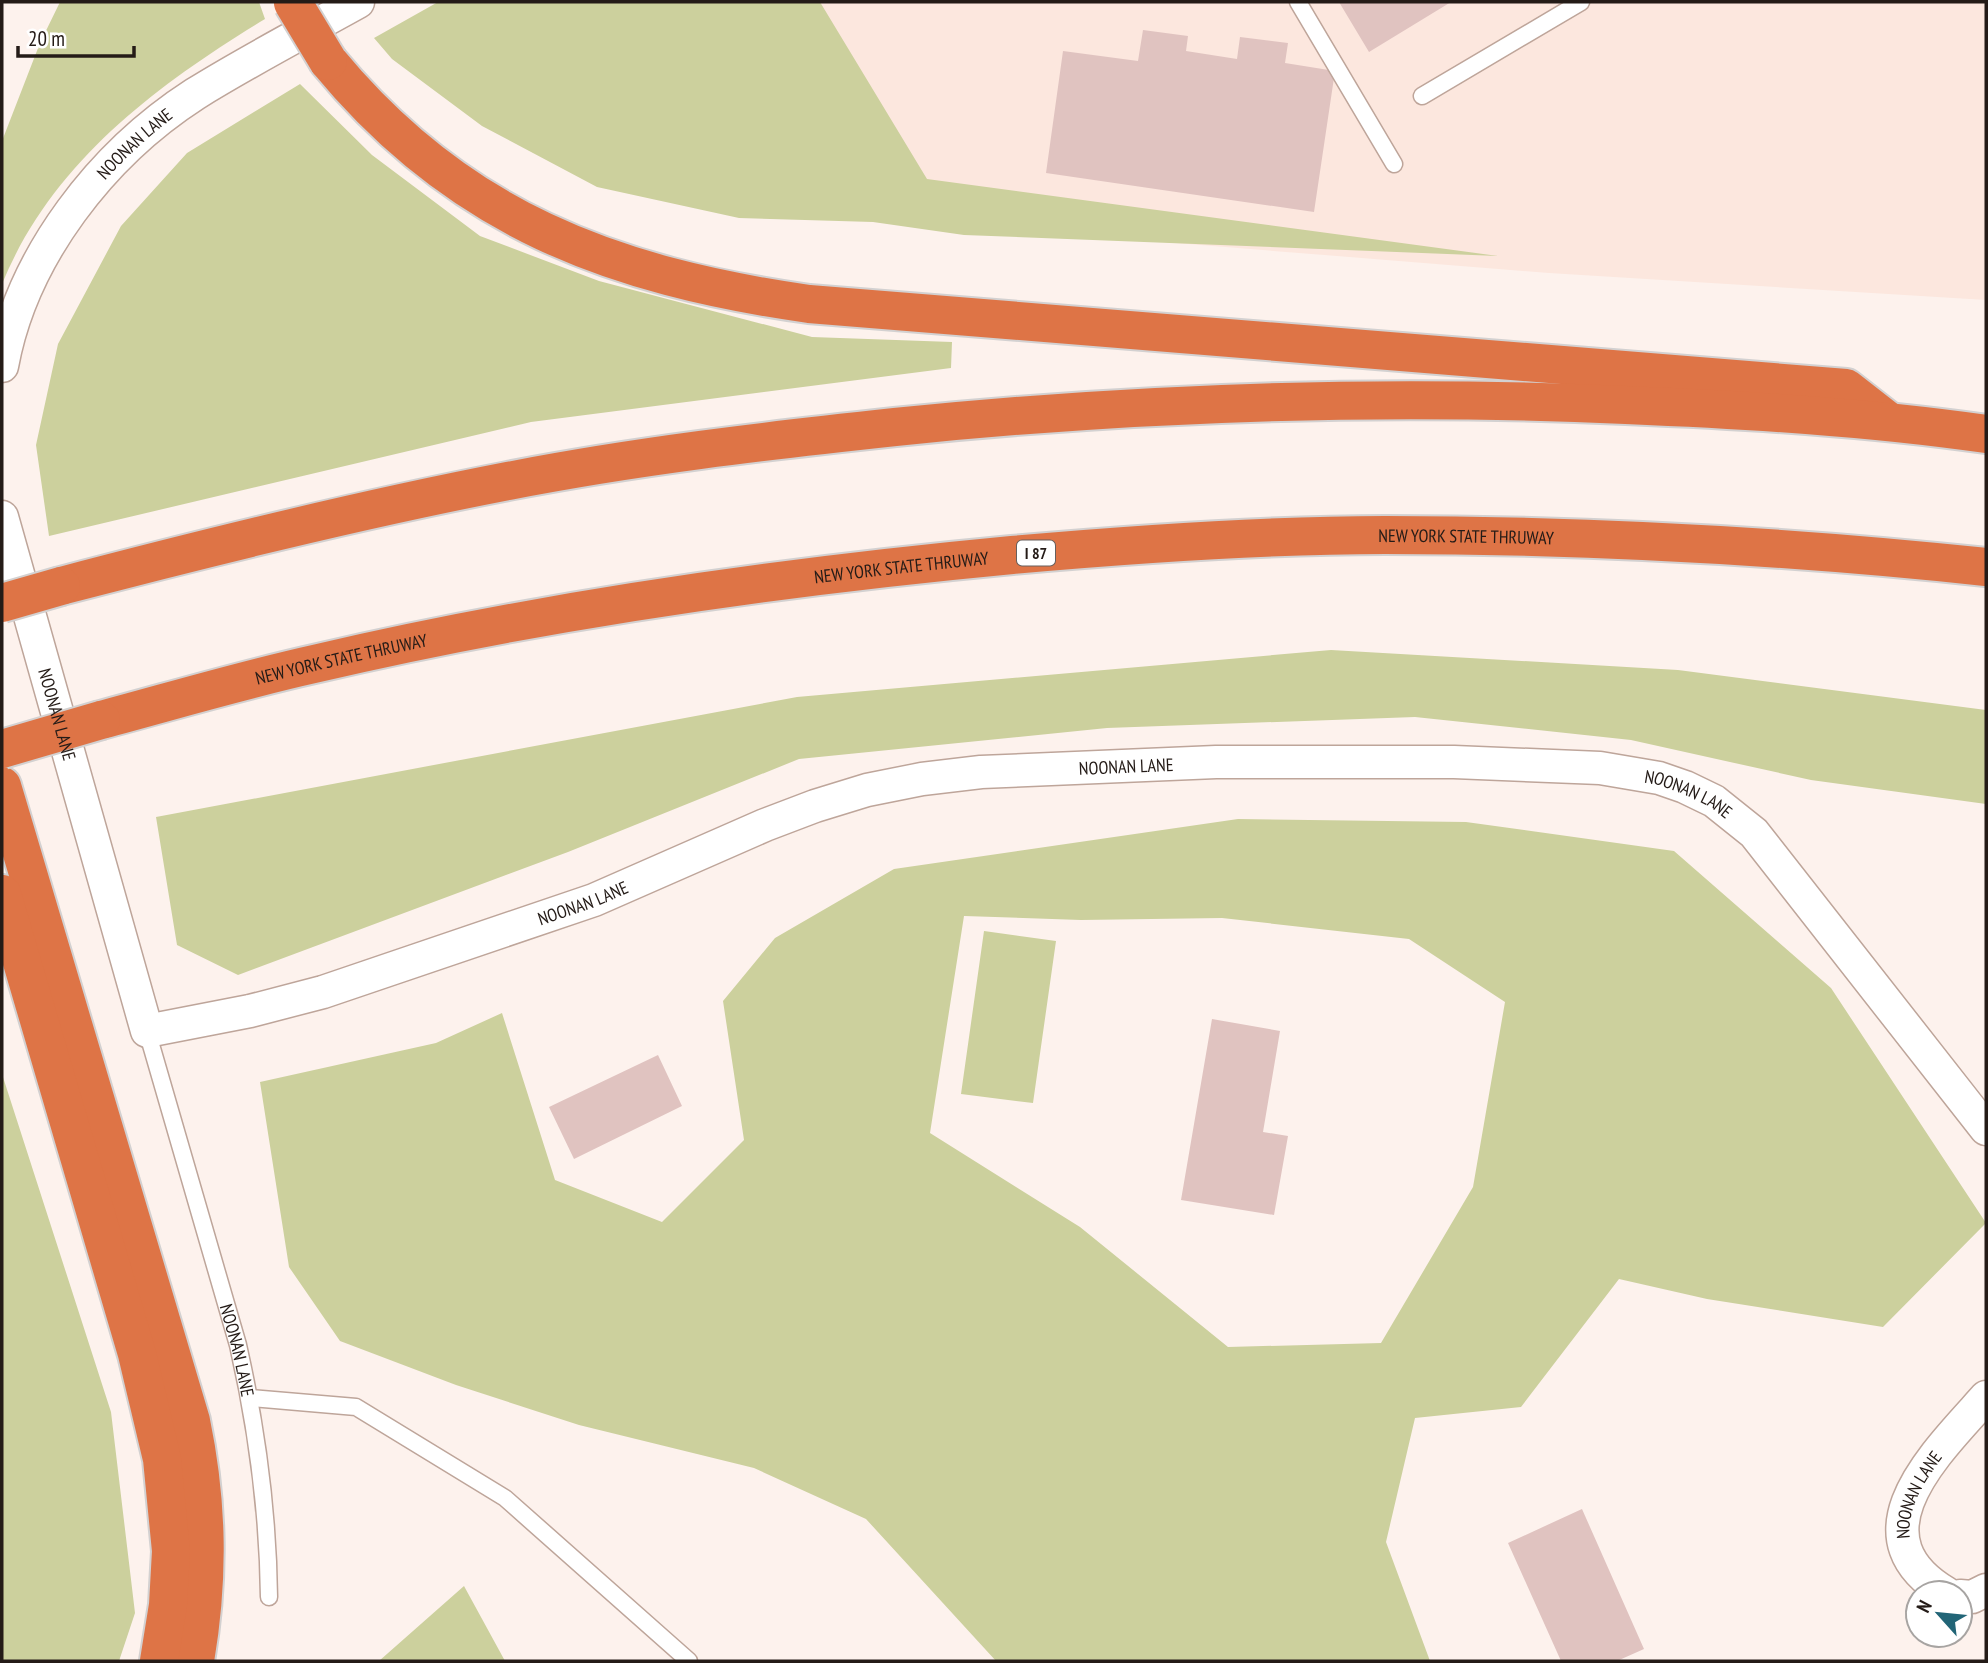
<svg xmlns="http://www.w3.org/2000/svg" width="1988" height="1663" viewBox="0 0 1988 1663" font-family="'PT Sans Narrow',sans-serif">
<style>
.built{fill:#fce7de}
.green{fill:#ccd09d;fill-rule:evenodd}
.building{fill:#e0c3c0}
.lines{fill:none;stroke-linecap:round;stroke-linejoin:round}
.service-casing{stroke:#bea59a;stroke-width:19}
.minor-casing{stroke:#bea59a;stroke-width:35}
.motorway-casing{stroke:#d3d1d1;stroke-width:42}
.service{stroke:#fff;stroke-width:16}
.minor{stroke:#fff;stroke-width:32}
.motorway{stroke:#de7446;stroke-width:38}
.motorway-bridge-casing{stroke:#d3d1d1;stroke-width:42;stroke-linecap:butt}
.motorway-bridge{stroke:#de7446;stroke-width:38}
.labels{text-anchor:middle;dominant-baseline:central;stroke-width:5;stroke-linejoin:round;paint-order:stroke}
.shield{fill:#fff;stroke:#665f5d;stroke-width:2}
.shield-label{font-size:16px;font-weight:bold;fill:#241b17}
.street-label{font-size:18px;fill:#241b17;stroke:#fff}
</style>
<rect width="100%" height="100%" fill="#fdf2ed"/>
<path class="built" d="M660,2h1326v298l-437,-27 -524,-42 -176,-36z"/>
<path class="green" d="M60,2h199l6,17c-108,66 -213,143 -263,265v-143l38,-98z
M438,2h382l107,177 571,77 -534,-21 -91,-13 -134,-4 -142,-31 -115,-61 -90,-67 -18,-21z
M300,84l72,71 108,81 119,45 213,56 140,5 -1,26 -420,54 -482,114 -13,-91 22,-101 63,-118 66,-73z
M1331,650l347,20 308,40v94l-175,-24 -180,-40 -216,-23 -308,11 -308,31 -231,93 -330,123 -61,-30 -21,-128 641,-120z
M1238,819l228,3 208,29 157,137 155,235 -103,104 -176,-28 -88,-20 -98,128 -106,11 -29,124 44,119h-434l-130,-142 -112,-51 -175,-43 -123,-40 -116,-44 -51,-74 -29,-185 176,-39 66,-30 53,167 107,42 82,-82 -21,-139 52,-63 119,-69zM964,916l117,4 141,-2 187,21 96,63 -32,185 -92,156 -153,4 -148,-120 -150,-94z
M984,931l72,10 -23,162 -72,-9z
M2,1074l109,338 24,201 -16,48h-117z
M464,1586l41,75h-126z"/>
<path class="building" d="M1339,2h112l-82,50z
M1143,30l45,6 -2,15 51,8 3,-22 48,6 -3,20 50,8 -21,141 -268,-39 17,-122 75,10z
M1212,1019l68,12 -17,101 25,4 -14,79 -93,-15z
M658,1055l24,51 -108,53 -25,-52z
M1582,1509l62,140 -27,12h-56l-53,-118z"/>
<g class="lines">
<defs>
<g id="service">
<path d="M1298,2l96,162"/>
<path d="M1422,96l159,-94"/>
<path id="s1" d="M147,1031l91,314c19,84 30,166 31,252"/>
<path d="M250,1398l106,9 149,91 184,163"/>
</g>
<g id="minor">
<path id="s2" d="M2,366c20,-110 100,-212 193,-272 53,-33 109,-62 163,-92"/>
<path id="s3" d="M2,517l145,514 103,-20 73,-19 271,-92 171,-75 50,-19 52,-16 55,-11 59,-7 235,-10h238l146,6 59,10 26,9 29,14 40,32 232,296"/>
<path id="s4" d="M1946,1593c-97,-58 -9,-141 40,-196"/>
<path d="M1960,1596l12,1 14,-7"/>
</g>
<g id="motorway">
<path d="M328,61c130,158 284,215 481,243l1037,84 41,32"/>
<path d="M61,586c148,-39 297,-76 447,-105 128,-25 257,-40 387,-54 243,-25 487,-33 731,-22 121,5 241,12 360,29"/>
<path id="s5" d="M101,720c71,-19 141,-40 213,-56 230,-54 464,-87 698,-109 124,-11 249,-20 373,-20 201,0 402,11 601,32"/>
<path d="M2,786l189,635c17,82 18,158 4,240"/>
<path d="M2,894l135,460 25,105 9,92 -3,54 -9,56"/>
</g>
</defs>
<use href="#service" class="service-casing"/>
<use href="#minor" class="minor-casing"/>
<use href="#motorway" class="motorway-casing"/>
<use href="#service" class="service"/>
<use href="#minor" class="minor"/>
<use href="#motorway" class="motorway"/>
<defs>
<path id="motorway-bridge" d="M293,3l35,58
M2,603l59,-17
M2,749l99,-29"/>
</defs>
<use href="#motorway-bridge" class="motorway-bridge-casing"/>
<use href="#motorway-bridge" class="motorway-bridge"/>
</g>
<g class="labels">
<rect class="shield" x="1017" y="540.5" width="38" height="25" rx="5"/>
<g class="shield-label">
<text x="1036" y="553">I 87</text>
</g>
<g class="street-label">
<text stroke="none"><textPath href="#s2" startOffset="264">NOONAN LANE</textPath></text>
<text stroke="none"><textPath href="#s5" startOffset="1382">NEW YORK STATE THRUWAY</textPath></text>
<text stroke="none"><textPath href="#s5" startOffset="816">NEW YORK STATE THRUWAY</textPath></text>
<text stroke="none"><textPath href="#s5" startOffset="248">NEW YORK STATE THRUWAY</textPath></text>
<text stroke="none"><textPath href="#s3" startOffset="205">NOONAN LANE</textPath></text>
<text stroke="none"><textPath href="#s3" startOffset="1556">NOONAN LANE</textPath></text>
<text stroke="none"><textPath href="#s3" startOffset="2123">NOONAN LANE</textPath></text>
<text stroke="none"><textPath href="#s3" startOffset="989">NOONAN LANE</textPath></text>
<text stroke="none"><textPath href="#s1" startOffset="332">NOONAN LANE</textPath></text>
<text stroke="none"><textPath href="#s4" startOffset="119">NOONAN LANE</textPath></text>
</g>
</g>
<rect width="1988" height="1663" fill="none" stroke="#241b17" stroke-width="7"/>
<g transform="translate(1939 1614) rotate(297)"><circle r="33" fill="#ffffff" stroke="#a7a4a2" stroke-width="2"/>
<path d="M0-5L12 26L0 18L-12 26Z" fill="#226577"/>
<text y="-10" font-size="19" font-weight="bold" text-anchor="middle" fill="#241b17">N</text>
</g>
<path d="M18 46v10h116v-10" fill="none" stroke="#241b17" stroke-width="3.5"/>
<text x="28" y="46" font-size="21" fill="#241b17" stroke="#ffffff" stroke-width="5" paint-order="stroke">20 m</text>
</svg>
